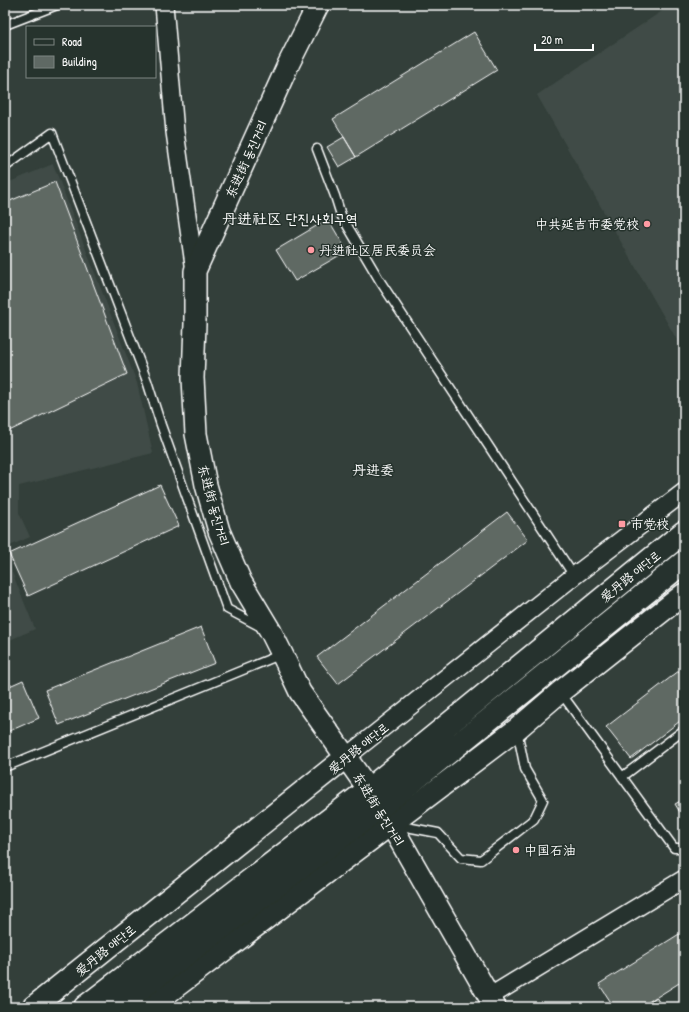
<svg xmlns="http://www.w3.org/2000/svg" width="689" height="1012" viewBox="0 0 689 1012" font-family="'Patrick Hand','LXGW WenKai TC','Poor Story',sans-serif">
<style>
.built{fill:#404c47}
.building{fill:#5f6964;stroke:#fff}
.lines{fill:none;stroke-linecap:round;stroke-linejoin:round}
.service-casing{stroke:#fff;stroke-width:11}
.minor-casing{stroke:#fff;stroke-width:20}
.tertiary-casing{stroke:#fff;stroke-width:24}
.secondary-casing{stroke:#fff;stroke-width:25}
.service{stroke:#26332d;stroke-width:8}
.minor{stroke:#26332d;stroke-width:17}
.tertiary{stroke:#26332d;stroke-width:21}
.secondary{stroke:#26332d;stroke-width:22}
.poi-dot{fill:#ff9aa2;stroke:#26332d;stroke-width:1.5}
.labels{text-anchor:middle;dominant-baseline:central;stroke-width:3;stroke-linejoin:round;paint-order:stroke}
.street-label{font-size:13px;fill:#fff;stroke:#26332d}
.poi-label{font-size:13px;fill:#fff;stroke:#26332d;text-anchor:start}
.neighbourhood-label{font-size:14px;fill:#fff;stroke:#26332d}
.quarter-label{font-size:15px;fill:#fff;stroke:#26332d}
</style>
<rect width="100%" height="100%" fill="#333f3a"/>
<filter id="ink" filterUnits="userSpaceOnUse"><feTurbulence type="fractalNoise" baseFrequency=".025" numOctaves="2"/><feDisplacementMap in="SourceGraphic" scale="8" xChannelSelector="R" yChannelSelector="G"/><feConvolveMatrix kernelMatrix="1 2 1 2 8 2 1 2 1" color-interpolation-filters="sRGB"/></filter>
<g filter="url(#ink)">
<path class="built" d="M671,5h13v347l-147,-257z
M53,164l84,219 16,70 -134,33v27l11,24 -25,11v-364z
M5,555l30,74 -30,13z"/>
<path class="building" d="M474,32l23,38 -141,87 -23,-38z
M344,137l12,20 -17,10 -12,-20z
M55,182l72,192 -122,59v-230z
M328,219l19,32 -52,30 -19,-31z
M160,485l19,41 -151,70 -19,-42z
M507,512l21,28 -190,144 -21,-27z
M201,627l14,36 -156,62 -14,-35z
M684,667v51l-53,41 -25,-32z
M23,680l16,38 -34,15v-45z
M684,799v20l-9,-15z
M684,931v49l-43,27h-27l-15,-23z
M656,997l6,10h-21z"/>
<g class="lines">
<defs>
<path id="service" d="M5,25l52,-20
M317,149l18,47 6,19 39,66 194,295
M5,167l47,-34 95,248 14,44 66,184 34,18
M561,693l113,155h10
M5,767l277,-113
M622,777l62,-47
M396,825l42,8 23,25 20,2 53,-41 9,-19 -18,-31 -8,-39"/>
<path id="minor" d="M164,5l11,127 20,139
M346,757l228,-181 110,-84
M489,997l195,-118"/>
<path id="tertiary" d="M318,5l-30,60 -93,206v53l-2,54 3,56 10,51 13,46 22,51 30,50 11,22 18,38 81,115 114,200
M33,1007l313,-250
M149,1007l368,-278 43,-37 124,-98"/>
<path id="secondary" d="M85,1007l284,-218 315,-257
M117,1007l264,-200 303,-245"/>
</defs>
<use href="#service" class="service-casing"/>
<use href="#minor" class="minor-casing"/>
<use href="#tertiary" class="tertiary-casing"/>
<use href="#secondary" class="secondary-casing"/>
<use href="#service" class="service"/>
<use href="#minor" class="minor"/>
<use href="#tertiary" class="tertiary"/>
<use href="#secondary" class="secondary"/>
</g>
</g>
<g class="poi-dot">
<circle cx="647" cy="224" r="4"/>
<circle cx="311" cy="250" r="4"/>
<rect x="618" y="520" width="8" height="8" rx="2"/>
<circle cx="516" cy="850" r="4"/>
</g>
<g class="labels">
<g class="street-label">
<text transform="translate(246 159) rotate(-66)">东进街 동진거리</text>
<text transform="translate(214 505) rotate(74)">东进街 동진거리</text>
<text transform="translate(630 576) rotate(-39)">爱丹路 애단로</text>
<text transform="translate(358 748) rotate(-39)">爱丹路 애단로</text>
<text transform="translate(379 809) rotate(58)">东进街 동진거리</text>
<text transform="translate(105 950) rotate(-39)">爱丹路 애단로</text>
</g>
<g class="poi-label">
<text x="639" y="224" text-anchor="end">中共延吉市委党校</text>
<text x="319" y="250">丹进社区居民委员会</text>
<text x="630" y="524">市党校</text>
<text x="524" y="850">中国石油</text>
</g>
<g class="neighbourhood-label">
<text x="373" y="469">丹进委</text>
</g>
<g class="quarter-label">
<text x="290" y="218">丹进社区 단진사회구역</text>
</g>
</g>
<rect width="689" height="1012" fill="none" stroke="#26332d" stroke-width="20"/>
<rect x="10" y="10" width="669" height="992" fill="none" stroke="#fff" stroke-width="1.5" filter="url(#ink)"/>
<rect x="26" y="26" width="130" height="52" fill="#26332d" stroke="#7d8581"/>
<rect x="34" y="39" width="20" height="6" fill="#26332d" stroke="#7d8581"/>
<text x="62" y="46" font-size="12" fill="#ffffff">Road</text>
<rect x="34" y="56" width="20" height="12" fill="#5f6964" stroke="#7d8581"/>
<text x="62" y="66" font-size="12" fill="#ffffff">Building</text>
<path d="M535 44v6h58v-6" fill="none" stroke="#ffffff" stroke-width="2"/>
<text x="541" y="44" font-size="12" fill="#ffffff" stroke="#26332d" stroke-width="3" paint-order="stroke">20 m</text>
</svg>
